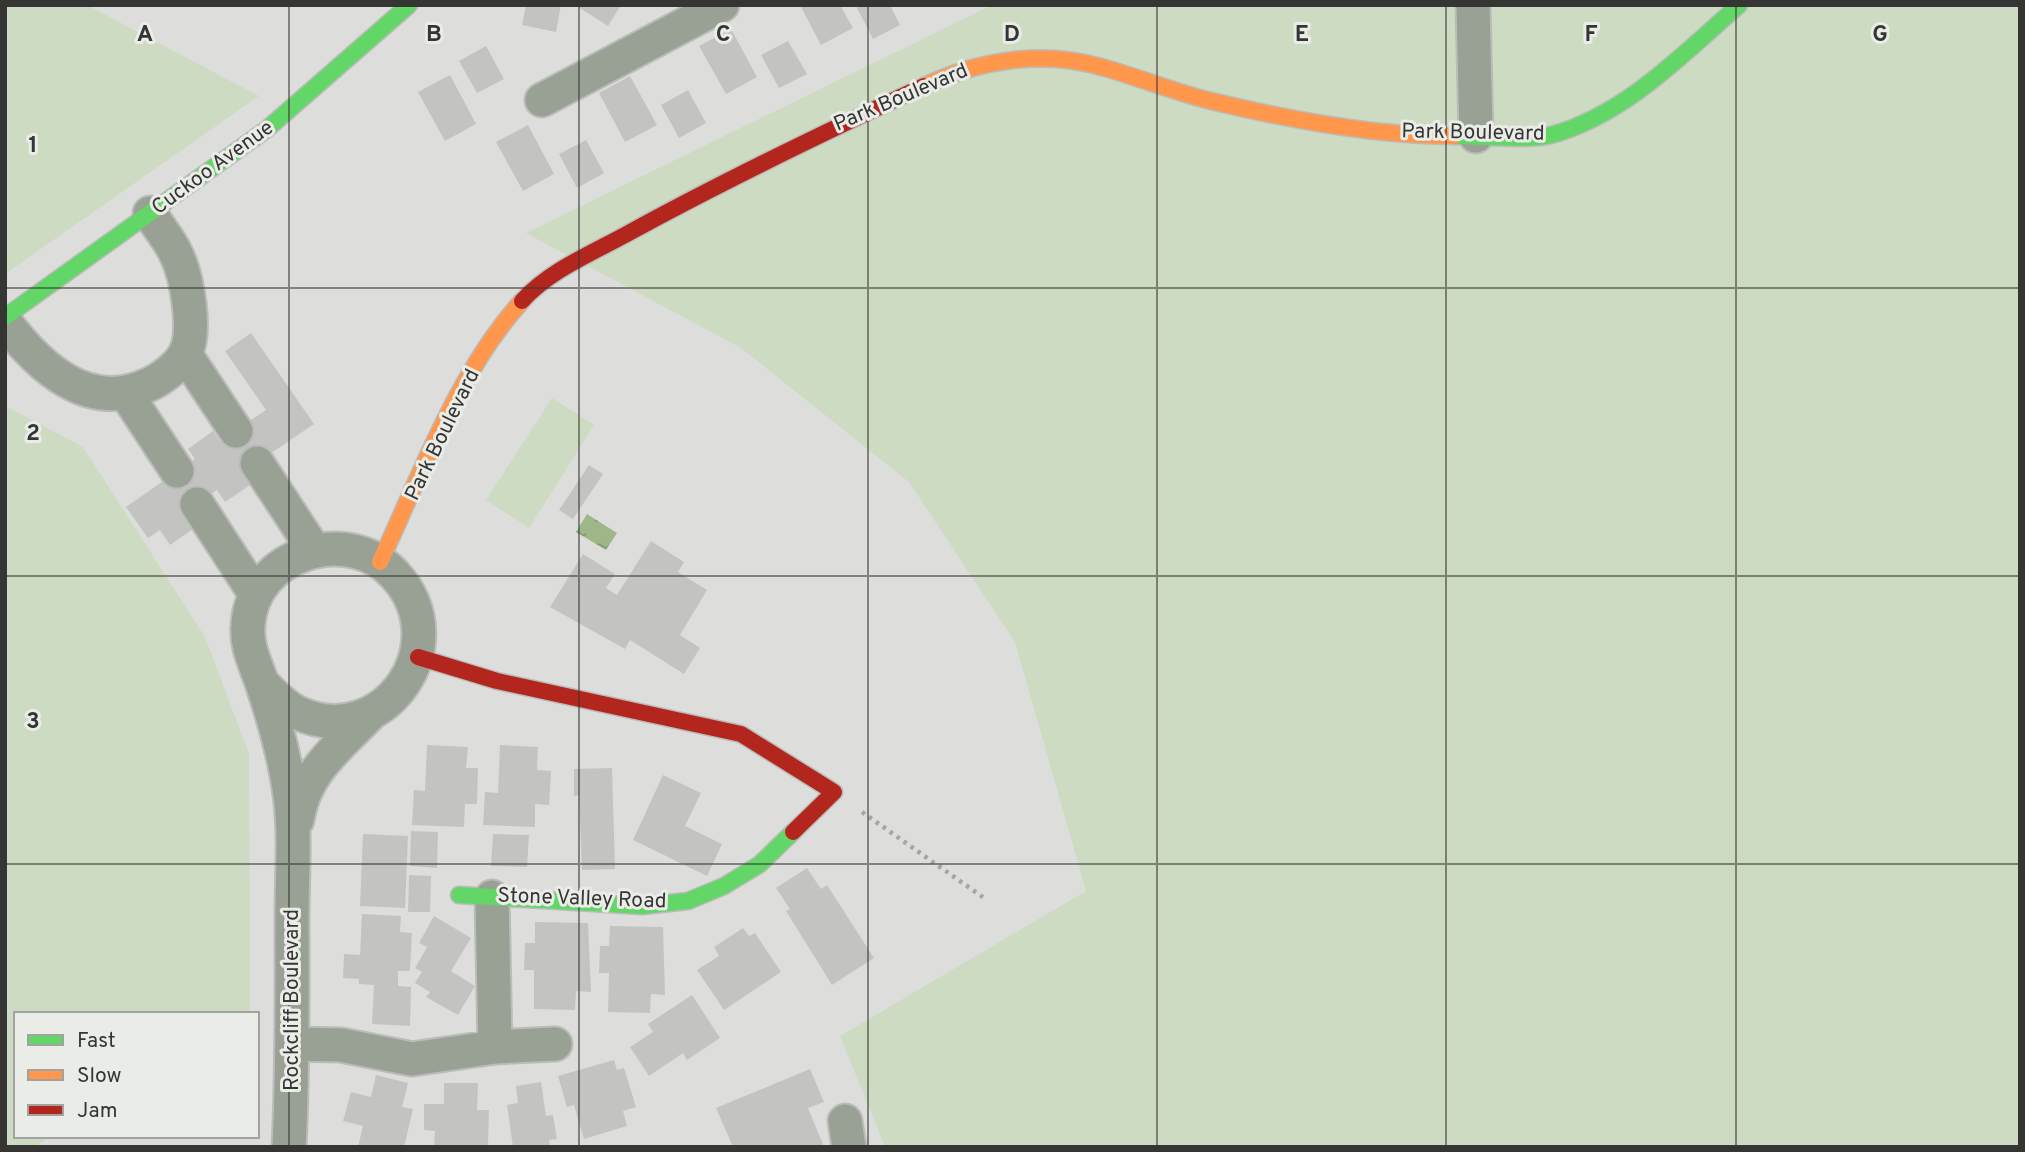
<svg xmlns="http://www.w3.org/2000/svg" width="2025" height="1152" viewBox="0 0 2025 1152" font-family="Overpass,sans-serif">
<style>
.green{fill:#cddbc2}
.water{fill:url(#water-ripples)}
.building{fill:#c3c4c2}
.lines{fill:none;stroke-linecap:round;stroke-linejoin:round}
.street-casing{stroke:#bbbcba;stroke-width:37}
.fast-casing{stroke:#bbbcba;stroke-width:19}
.slow-casing{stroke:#bbbcba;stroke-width:19}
.jam-casing{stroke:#bbbcba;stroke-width:19}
.path{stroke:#a2a79f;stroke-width:4.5;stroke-dasharray:3.5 5;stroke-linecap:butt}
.street{stroke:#99a094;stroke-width:33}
.fast{stroke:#63d668;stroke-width:16}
.slow{stroke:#ff974d;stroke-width:16}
.jam{stroke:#b3261e;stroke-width:16}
.grid{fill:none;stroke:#353634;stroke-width:2;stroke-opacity:0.55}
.labels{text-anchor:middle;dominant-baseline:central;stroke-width:6;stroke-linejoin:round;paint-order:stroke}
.street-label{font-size:21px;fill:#353634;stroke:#eaece8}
.grid-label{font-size:23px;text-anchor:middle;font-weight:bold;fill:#353634;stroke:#eaece8;stroke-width:6;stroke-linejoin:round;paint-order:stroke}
</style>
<defs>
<pattern id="water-ripples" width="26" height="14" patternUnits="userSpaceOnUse" patternTransform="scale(1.75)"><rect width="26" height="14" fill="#9db788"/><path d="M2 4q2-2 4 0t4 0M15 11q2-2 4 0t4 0" fill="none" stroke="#819670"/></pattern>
</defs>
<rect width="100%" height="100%" fill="#dddedc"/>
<path class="green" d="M5,5h82l172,91 -254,178z
M992,5h1028v1142h-1135l-45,-111 246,-145 -71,-249 -106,-160 -168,-134 -215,-115z
M552,398l42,27 -65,103 -43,-28z
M5,406l78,41 122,190 44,117 1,260h-234v122h35l-17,11h-29z"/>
<path class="water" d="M587,514l30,19 -11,17 -30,-18z"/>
<path class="building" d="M526,5h35l-5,27 -34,-7z
M575,5h46l-13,21z
M800,5h40l13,23 -32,17z
M890,5l10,20 -27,14 -17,-33z
M731,29l26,48 -31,17 -27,-48z
M788,41l19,33 -28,14 -18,-33z
M486,46l18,33 -27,14 -18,-32z
M450,75l26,49 -31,17 -27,-49z
M630,76l27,49 -32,17 -26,-49z
M688,90l18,33 -27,15 -18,-33z
M528,125l26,49 -31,17 -27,-49z
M586,140l18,33 -27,15 -18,-34z
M251,333l63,91 -72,49 8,12 -25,17 -8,-12 -35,24 11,15 -23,16 -10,-15 -12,8 -22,-31 69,-48 -7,-10 25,-18 7,10 46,-31 -41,-59z
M589,465l14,9 -30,45 -14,-9z
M651,541l33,21 -6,10 29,18 -27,45 20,13 -16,26 -54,-34 -5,9 -75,-42 33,-53 32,20 -9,14 11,7z
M427,745l41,2 -2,21h12l-1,36h-12l-1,23 -52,-2 2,-35 11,1z
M500,745l38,2 -1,23 14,1 -2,34 -14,-1v23l-52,-2 2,-33 13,1z
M612,768l3,101 -33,1 -3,-75 -5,1v-27z
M663,775l38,18 -16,33 37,18 -15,32 -74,-36z
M411,831l27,1 -1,36 -27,-2z
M363,834l45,2 -3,72 -45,-2z
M493,834l36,1 -2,32 -36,-1z
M807,868l14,21 6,-4 47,73 -42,27 -46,-74 4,-2 -14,-21z
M409,875l22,1 -1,36h-22z
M362,914l39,2 -1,16 12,1 -2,38h-12v15l13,1 -1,39 -38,-2 2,-39 -15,-1v-5l-16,-1 1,-24 16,1z
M434,916l37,22 -20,33 24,15 -17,29 -32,-18 4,-5 -15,-9 7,-11 -7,-4 12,-21 -8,-4z
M535,922l53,1 3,69 -15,-1 -1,19 -41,-1v-39h-10l1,-27h10z
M610,926l53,1 2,68 -14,-1 -1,19 -42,-1 1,-39h-10l1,-27h9z
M743,928l6,8 6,-3 26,39 -57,38 -27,-40 22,-14 -5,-9z
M692,995l28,43 -33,22 -4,-7 -34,23 -19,-29 23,-15 -5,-8z
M614,1060l3,10 7,-2 12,39 -13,4 4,15 -43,13 -10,-34 -7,2 -9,-31z
M810,1069l14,33 -16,6 16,39h-91l-17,-39z
M376,1075l32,8 -6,24 11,2 -9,38h-46l5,-21 -20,-5 8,-29 20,5z
M541,1082l5,34 7,-1 4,24 -8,1 1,7h-37l-6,-42 11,-2 -2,-17z
M444,1083h34l-1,27h12l-1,37h-54l1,-16 -11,-1v-26h20z"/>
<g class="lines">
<defs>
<path id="street" d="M1473,5l3,131
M542,100l180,-95
M5,322c34,45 83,91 143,63 12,-5 31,-19 37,-31 12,-22 2,-78 -9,-100 -6,-14 -18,-27 -26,-41
M185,354l51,77
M127,395l50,76
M257,463l57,87
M197,504l59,91
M262,683c11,11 21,23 36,30 85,39 161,-68 97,-138 -47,-52 -143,-21 -147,50 -2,23 8,39 15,61 11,33 21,68 26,102 7,41 3,85 3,127 0,77 1,154 -3,232
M297,820c7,-49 43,-74 75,-108
M492,897l3,150
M294,1044l47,1 71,14 83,-12 60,-3
M845,1121l4,26"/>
<path id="fast" d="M1454,136c26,0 74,5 97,-1 74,-20 132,-81 188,-130
M5,317l262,-188 142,-124
M459,895l183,11 46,-5 36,-15 36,-22 33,-32"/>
<path id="slow" d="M924,86c57,-27 120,-36 181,-18 35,10 67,23 102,32 78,19 167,36 247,36
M380,562c40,-85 78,-191 142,-261"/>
<path id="jam" d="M522,301c27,-30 68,-47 103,-66 98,-54 198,-102 299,-149
M418,657l79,24 244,53 93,58 -41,40"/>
</defs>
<use href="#street" class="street-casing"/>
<use href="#fast" class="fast-casing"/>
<use href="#slow" class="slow-casing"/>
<use href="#jam" class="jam-casing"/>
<path class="path" d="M862,812l122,86"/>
<use href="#street" class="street"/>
<use href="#fast" class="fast"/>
<use href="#slow" class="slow"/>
<use href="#jam" class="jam"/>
</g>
<path class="grid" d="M289,5v1142M579,5v1142M868,5v1142M1157,5v1142M1446,5v1142M1736,5v1142M5,288h2015M5,576h2015M5,864h2015"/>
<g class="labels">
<g class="street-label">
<text transform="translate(901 98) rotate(-23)">Park Boulevard</text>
<text transform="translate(1473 133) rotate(1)">Park Boulevard</text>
<text transform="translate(213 168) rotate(-36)">Cuckoo Avenue</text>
<text transform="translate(443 435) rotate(-64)">Park Boulevard</text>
<text transform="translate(582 899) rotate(2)">Stone Valley Road</text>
<text transform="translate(292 1000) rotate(-90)">Rockcliff Boulevard</text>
</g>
</g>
<g class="grid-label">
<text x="145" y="41">A</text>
<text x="434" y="41">B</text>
<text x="723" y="41">C</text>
<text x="1012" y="41">D</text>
<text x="1302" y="41">E</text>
<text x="1591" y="41">F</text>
<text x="1880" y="41">G</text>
<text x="33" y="152">1</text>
<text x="33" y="440">2</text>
<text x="33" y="728">3</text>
</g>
<rect width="2025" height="1152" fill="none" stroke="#353634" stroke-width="14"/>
<rect x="14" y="1012" width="245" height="126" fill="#eaece8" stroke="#a2a3a0" stroke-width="2"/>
<rect x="28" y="1035" width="35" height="10" fill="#63d668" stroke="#a2a3a0" stroke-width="2"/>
<text x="77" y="1047" font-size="21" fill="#353634">Fast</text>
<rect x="28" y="1070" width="35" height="10" fill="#ff974d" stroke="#a2a3a0" stroke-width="2"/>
<text x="77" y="1082" font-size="21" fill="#353634">Slow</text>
<rect x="28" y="1105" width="35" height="10" fill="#b3261e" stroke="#a2a3a0" stroke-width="2"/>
<text x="77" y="1117" font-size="21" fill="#353634">Jam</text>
</svg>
